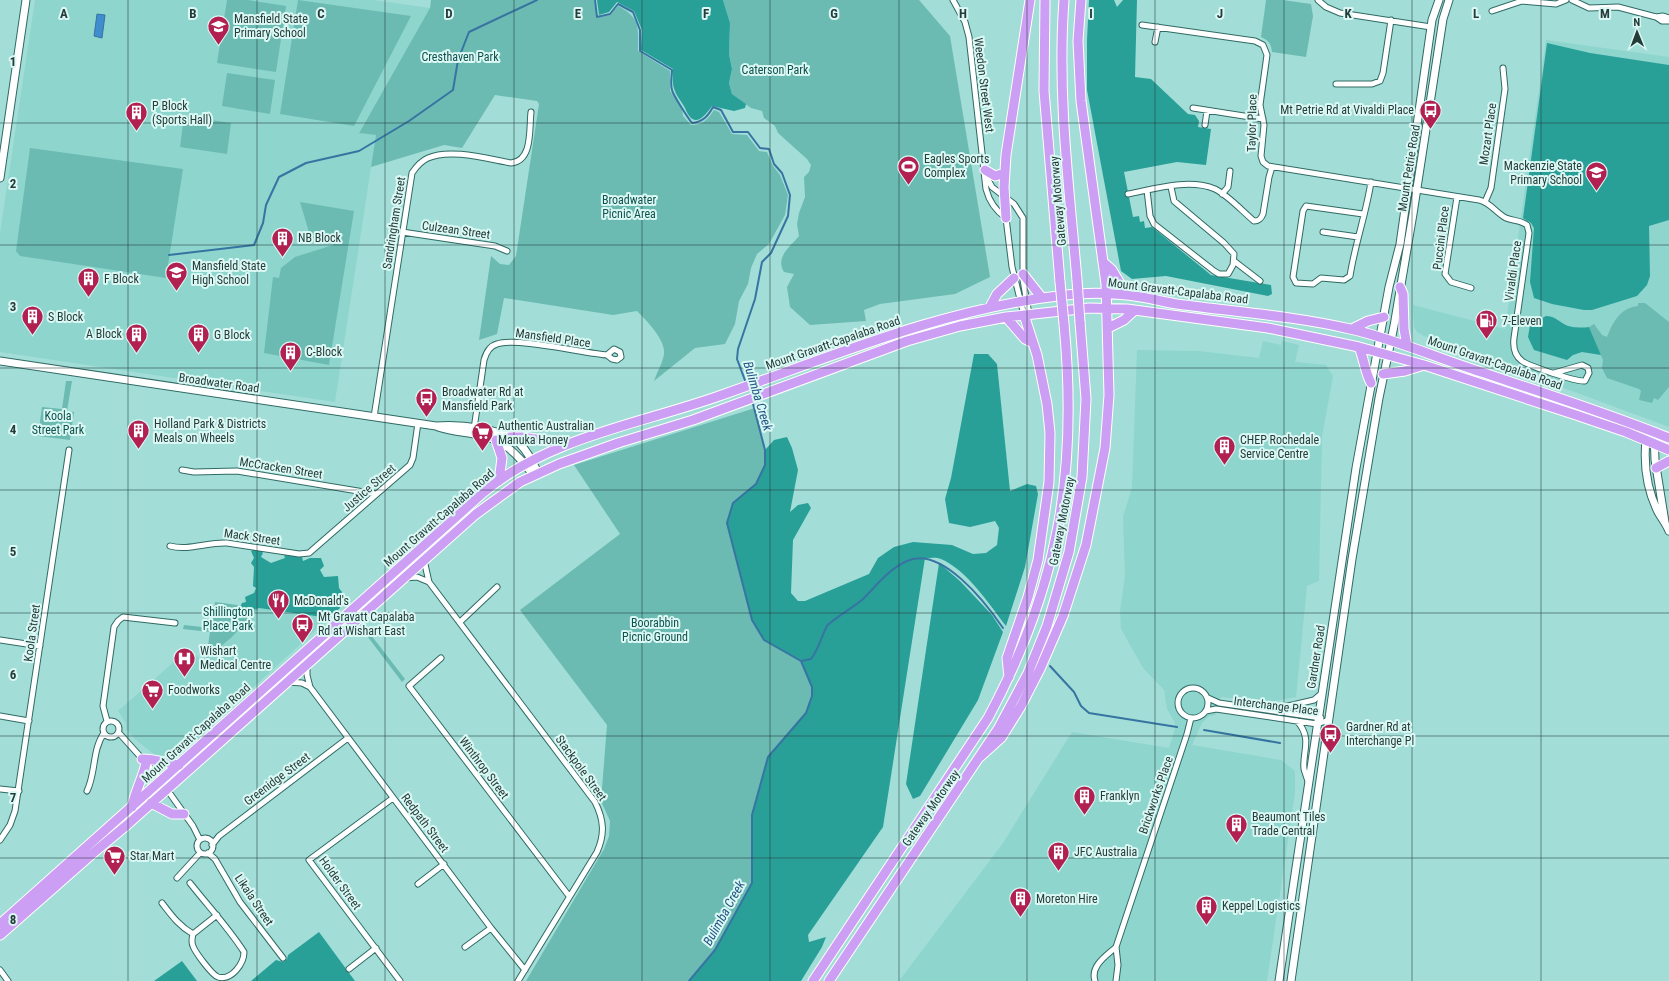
<svg xmlns="http://www.w3.org/2000/svg" width="1669" height="981" viewBox="0 0 1669 981" font-family="'Roboto Condensed',sans-serif">
<style>
.built{fill:#8ed5ce}
.green{fill:#6bbbb3}
.forest{fill:#28a098}
.water{fill:#3f8ccf;stroke:#3774a2}
.lines{fill:none;stroke-linecap:round;stroke-linejoin:round}
.stream{stroke:#3774a2;stroke-width:2}
.street-casing{stroke:#306a65;stroke-width:7}
.secondary-casing{stroke:#306a65;stroke-width:9}
.highway-casing{stroke:#fff;stroke-width:11}
.street{stroke:#fff;stroke-width:5}
.secondary{stroke:#fff;stroke-width:7}
.highway{stroke:#cc9ef4;stroke-width:9}
.highway-bridge-casing{stroke:#fff;stroke-width:11;stroke-linecap:butt}
.highway-bridge{stroke:#cc9ef4;stroke-width:9}
.grid{fill:none;stroke:#243c3a;stroke-width:1;stroke-opacity:0.55}
.labels{text-anchor:middle;dominant-baseline:central;stroke-width:4;stroke-linejoin:round;paint-order:stroke}
.poi-label{font-size:12px;fill:#243c3a;stroke:#dbf8f4;text-anchor:start}
.park-label{font-size:12px;fill:#0f514d;stroke:#dbf8f4}
.street-label{font-size:12px;fill:#243c3a;stroke:#dbf8f4}
.water-label{font-size:13px;font-style:italic;fill:#1f5482;stroke:#dbf8f4}
.grid-label{font-size:13px;text-anchor:middle;font-weight:bold;fill:#243c3a;stroke:#dbf8f4;stroke-width:4;stroke-linejoin:round;paint-order:stroke}
</style>
<rect width="100%" height="100%" fill="#a2ded7"/>
<path class="built" d="M35,0h338l57,8 -71,124 17,3 -41,267 -335,-50v-119z
M1546,40l123,17v370l-245,-91 -7,-4 -3,-5 -1,-22 92,24z
M1263,341l18,4 1,-4 17,4 -4,17 31,3 7,11 -11,61 -3,144 -12,5 -11,111 -26,5 -49,-5 -5,18 -7,1 -7,7 -10,22 89,15 14,11v22l-28,188h-368l104,-138 69,-111 97,16 6,-19v-6l-8,-14 -3,-19 -21,-22 -22,-39 -1,-18 5,-35 -2,-59 9,-30 5,-137 62,1 60,7z
M259,608l70,10 -122,112 -34,29h-9l-13,-7 -15,-12 -10,-11v-6l-8,-12 66,-58 12,2 9,9 3,-3 -2,-2 26,-22z"/>
<path class="green" d="M227,0h21l38,6 -10,66 -59,-9z
M298,0l113,16 -57,110 -74,-12z
M431,0h163l3,18 13,-3 8,-9c23,12 20,21 20,45l32,20v20l12,17 1,8 8,9c12,0 17,-6 23,-15l5,2 13,22 15,1 12,16 8,1 6,14 7,9 8,20 -3,20 -16,29 -12,10 -6,14 -3,16 -9,17 -4,23 -10,20 -30,4 -41,33c3,-9 9,-19 10,-27 2,-14 -18,-34 -27,-43l-24,4 -109,-17 -7,36 -18,6 12,-84 9,8 9,1 7,-9 23,-152 -2,-3 -42,-6 -33,53 -18,-3 -73,22 5,-32 -17,-2 71,-125z
M723,0h196l31,36 40,241 -35,17 -75,10 -16,6 2,11 -56,4 -20,-18 -3,-20 7,-13 -10,-2c-9,-15 6,-25 15,-36l-2,-12 2,-11 6,-16 -1,-20 5,-5 2,-7 -4,-6 -29,-26 -3,-7 -11,-8 -2,-7 -11,-3 -19,-14 -3,-11 3,-14 -3,-15 1,-31z
M1266,0h17l28,4 2,12 -7,41 -34,-5c-1,-9 -4,-12 -11,-15z
M227,73l48,7 -5,34 -48,-8z
M184,116l47,7 -4,31 -47,-7z
M30,148l153,21 -17,109 -146,-22 -4,-5z
M300,202l54,9 -25,154 -65,-12 9,-76 6,1 2,-10 14,-11 38,-12 -2,-11 -20,5z
M1638,303h7l24,19v65l-11,13 -4,-2 -2,5 -13,-3 2,-9 -2,-2 -32,-11 -5,-10 1,-8 -14,-33 5,-3 8,11 5,2c6,-15 13,-29 31,-31z
M66,381h6l-5,30 7,1 -4,28 -32,-4 4,-29 20,2z
M755,408l10,42v15l-9,19 -23,19 -6,20 13,48 24,69 37,21 11,26v9l-6,17 -38,44 -16,58v68l-37,67 -26,31h-163l78,-132 5,-13 1,-15 -9,-20 6,-76 -87,-115 100,-76 -46,-69z
M215,602l44,6 -27,29 -26,22 4,-27 -27,-3 1,-4 27,3z
M364,626l41,53 -3,3 -41,-54z"/>
<path class="forest" d="M597,0h126l7,23 -1,31 3,15 -3,14 3,11 14,10 -1,4 -11,3 -22,-5c-10,14 -19,22 -27,2 -3,-6 -8,-11 -10,-17 -3,-5 -2,-15 -2,-22l-32,-19 1,-20 -8,-19 -17,-9 -8,10 -10,3z
M1089,0h25l3,7 6,-7h14l-2,77 16,2 37,35 7,1 4,6 -1,6 13,2 -5,36 -29,-3 -53,10 9,45 6,-1 1,6 4,-1 1,7 7,-1 59,48 60,10 1,9 -4,2 -102,-20 -34,3 -11,-8 -34,-181v-50z
M1547,43l43,10 79,12v155l-20,6 1,50 -3,9 -10,11 -45,14h-8l-32,-6 -18,-6 -4,-16 4,-54 -3,-5 -8,-5z
M1546,316c8,0 11,4 18,8 6,4 18,4 25,3l12,28 -19,-3 -9,3 -6,5 -33,-10 -6,-13 2,-12z
M974,354h14l9,10 13,127 17,-7 9,2 2,8 -13,73 -19,59c-17,-22 -39,-56 -65,-67 -4,-2 -11,-1 -16,-1l-42,269 -75,108 1,7 17,-5 -4,10 -21,34h-112l26,-31 37,-67v-68l16,-58 38,-44 6,-17v-9l-11,-26 -37,-21 -12,-20 -25,-97 6,-20 23,-19 9,-19v-15l9,-10 13,-3 5,11 6,22 -8,42 8,-7 10,-2 3,5 -18,32 -2,53 7,8h7l64,-27 9,-16 16,-11 19,-5 39,3 21,9 13,-1 11,-8 2,-17 -4,-7 -25,6 -21,-4 -4,-24 6,-21z
M255,549h5l3,4 -2,4 10,6 14,-5 -1,-3 18,2 1,4 7,-3h11l3,8 -4,4 4,7 14,-1 1,12 3,4 -4,8 2,8 -11,10 -70,-10 -7,2 -1,-2 -7,1 -4,-2 2,-4 4,-1 -1,-5 9,-4 2,-5 -3,-2 1,-19 -3,-4 3,-5 -3,-7z
M939,563l21,18 32,34 11,17 -25,68 -58,96 -7,3 -7,-15z
M319,932l36,49h-104l25,-21 7,2 4,-3 1,-4z
M182,961l15,20h-43z"/>
<path class="water" d="M97,14l8,1 -3,23 -8,-2z"/>
<g class="lines">
<path class="stream" d="M595,0l2,17 13,-3 8,-10 15,8 7,18v21l32,19c0,6 -2,14 0,20 1,5 16,28 20,33 11,-1 16,-7 21,-16l8,3 12,22h15l12,16 9,1 5,15 8,9 8,22 -2,21 -17,37 -9,9 -7,37 -17,50 -1,10 9,24
M169,255l85,-10 9,-22 3,-18 13,-28 27,-14 53,-12 50,-30 44,-31 5,-30 11,-28 68,-32
M801,661l10,-2c8,-10 10,-22 16,-33 3,-5 30,-21 36,-27 14,-14 26,-30 44,-38 34,-16 79,42 96,67
M1050,666l24,26 7,14 8,7 88,14
M1204,730l76,13
M689,981l26,-31 37,-67v-68l16,-58 38,-44 6,-17v-9l-11,-26 -37,-21 -12,-20 -25,-97 6,-20 23,-19 9,-19v-15l-13,-50"/>
<defs>
<path id="street" d="M953,0l12,22 4,15 17,152c3,12 10,22 20,29l6,49 12,48
M1318,0l8,7 14,6 91,14
M1572,0l17,8 29,-1 38,10 7,-1 6,2
M1492,11l30,-10 34,3 10,-4
M1656,17l6,4h7
M1142,25l113,16 8,4 4,10 -7,50 4,20 -3,31 2,6 5,4 211,34c11,2 17,13 27,18 7,3 14,2 21,7l2,8 -15,105c-1,8 0,17 8,23 7,5 54,21 63,20l4,-8 -1,-5 -6,-3 -28,8
M1155,42l3,-15
M1336,84h36l8,-3 3,-8 8,-53
M1193,108l70,11
M1205,125l2,-14
M986,176l6,11 22,17 9,14v62l6,34
M1147,190l3,26 4,8 60,47 5,3h9l5,-9 1,-11 -10,-11 -50,-42 -3,-14
M1128,194c26,-5 61,-16 87,-5 14,7 27,22 39,32 5,0 7,-2 9,-7l6,-37 3,-10
M1222,194l6,-7 2,-16
M1457,197l-12,77 6,8 20,6
M1485,202l6,-14 14,-99 -2,-21
M1363,214l-57,-8 -3,5 -10,66 3,6 17,1 8,-6 23,2 6,-4c5,-32 16,-62 21,-94
M402,232l93,14 12,5
M1323,232l35,5
M1234,261l26,20
M614,349l6,3 1,5 -4,3 -5,-1 -5,-4z
M374,417l38,-244c4,-6 9,-12 16,-15 22,-10 60,1 83,5 22,-2 18,-34 20,-51
M474,429l10,-69c2,-7 5,-14 13,-16 19,-7 86,9 110,11
M182,470l12,2 43,-1 139,23
M170,546c18,5 38,-4 57,-3l72,11 10,-1 101,-88 3,-7 5,-35
M424,560l5,22 166,220c9,18 10,32 2,50l-79,129
M405,578l12,-1 12,5
M460,622l37,-35
M0,640l40,6
M441,658l-32,28 160,210
M307,665v10l3,12 181,241 34,42
M288,682l14,1 8,4
M1178 703a15 15 0 1 1 30 0a15 15 0 1 1-30 0Z
M1208,698l11,5 102,15
M1275,709l39,-9 7,-6
M1206,711l10,-2 101,15 12,-4
M0,716l29,5
M103 729a8 8 0 1 1 16 0a8 8 0 1 1-16 0Z
M107,721l-4,-15 11,-79 4,-6 5,-4 52,6
M1297,721c16,18 5,31 7,48 1,4 3,9 4,12
M119,733l37,41 37,52 7,14
M0,789l19,2
M87,791c9,-18 5,-41 17,-58
M393,798l-84,62 91,121
M197 846a8 8 0 1 1 16 0a8 8 0 1 1-16 0Z
M0,840l10,-15 5,-14 54,-361
M212,845l7,-9 129,-98
M208,853l7,6 25,43 43,56
M177,878l23,-25
M190,883c18,23 38,44 54,69 0,11 -12,29 -26,25 -6,-2 -23,-25 -25,-31 -2,-4 -1,-8 0,-12l24,-19
M418,884l26,-20
M162,903c10,13 17,23 31,31
M465,947l26,-19
M1116,947l71,-213 4,-16
M349,969l27,-21
M0,970l8,11
M1095,981c-5,-15 11,-25 21,-34l2,18 -2,16"/>
<path id="secondary" d="M0,178l26,-178
M0,361l436,65c23,-2 66,2 84,18 8,8 13,18 18,29
M438,427c12,4 24,5 36,7 28,4 43,19 59,41
M1647,430c-4,28 -2,56 11,82 4,7 8,12 11,19
M1654,432l1,28 10,62
M1279,981l77,-513 33,-181 11,-43 32,-224 7,-20
M1291,981l61,-422 27,-161 15,-72 19,-112 30,-195 6,-19"/>
<path id="highway" d="M1045,0l-1,91 16,191
M1064,0c-7,94 5,187 13,280
M985,170l10,6 10,-3
M1006,218l-2,-31 2,-32 24,-155
M1104,263l8,7 15,25
M1023,274l19,24
M1400,287l3,7 1,35 3,17
M990,307l7,-13 17,-16
M1006,317l19,22 8,4
M1108,328l16,-8 11,-10
M1352,329l16,-8 16,-4
M1359,347c5,12 6,25 12,36
M1383,374l22,-3 19,-6
M510,437h12l47,7
M496,440l6,18 -3,23
M1656,468l13,-7
M1009,677l-2,-19 21,-61 10,-37 11,-78 1,-49 -3,-29 -10,-49 -13,-40
M980,757l21,-19 20,-32 19,-37 23,-53 23,-71 19,-97 4,-53 -3,-111 -25,-183 -3,-60 3,-41
M142,759c13,0 24,4 37,6
M151,803l21,11h12
M132,807c3,-16 11,-29 14,-44
M0,924l484,-432c66,-55 156,-68 235,-96 114,-40 226,-88 347,-101 25,-3 50,-2 75,2 12,2 24,5 36,7 58,8 117,12 173,25 45,10 87,29 131,43 63,21 126,41 188,66
M0,935l92,-81 35,-29 349,-311 44,-32 39,-18 59,-21 75,-23 214,-79 53,-15 46,-9 83,-9 38,1 141,19 91,19 65,18 152,50 50,17 43,18
M813,981l175,-263c71,-132 90,-246 76,-394
M829,981l169,-252 30,-56 19,-47 22,-74 13,-75 4,-78 -6,-77"/>
</defs>
<use href="#street" class="street-casing"/>
<use href="#secondary" class="secondary-casing"/>
<use href="#highway" class="highway-casing"/>
<use href="#street" class="street"/>
<use href="#secondary" class="secondary"/>
<use href="#highway" class="highway"/>
<defs>
<path id="highway-bridge" d="M1077,280l3,42
M1060,282l4,42"/>
</defs>
<use href="#highway-bridge" class="highway-bridge-casing"/>
<use href="#highway-bridge" class="highway-bridge"/>
</g>
<path class="grid" d="M128,0v981M257,0v981M385,0v981M514,0v981M642,0v981M770,0v981M899,0v981M1027,0v981M1155,0v981M1284,0v981M1412,0v981M1541,0v981M0,123h1669M0,245h1669M0,368h1669M0,490h1669M0,613h1669M0,736h1669M0,858h1669"/>
<defs>
<symbol id="school-pin" viewBox="-11 -11 22 30"><path d="M0 17L-7.5 6A9.5 9.5 0 1 1 7.5 6Z" fill="#b12050" stroke="#dbf8f4"/><path d="M0-5L7-2L0 1L-7-2ZM-4 1L0 2.5L4 1V4Q0 6-4 4Z" fill="#fff"/></symbol>
<symbol id="bus-pin" viewBox="-11 -11 22 30"><path d="M0 17L-7.5 6A9.5 9.5 0 1 1 7.5 6Z" fill="#b12050" stroke="#dbf8f4"/><path d="M-5-6H5V4H4V6H2V4H-2V6H-4V4H-5ZM-3.5-4V0h7V-4ZM-3.5 1.2v1.5H-2V1.2ZM2 1.2v1.5H3.5V1.2Z" fill="#fff"/></symbol>
<symbol id="building-pin" viewBox="-11 -11 22 30"><path d="M0 17L-7.5 6A9.5 9.5 0 1 1 7.5 6Z" fill="#b12050" stroke="#dbf8f4"/><path d="M-4-6H4V6H1V3H-1V6H-4ZM-2.5-4.3h1.7v1.8h-1.7ZM.8-4.3h1.7v1.8H.8ZM-2.5-1h1.7V.8h-1.7ZM.8-1h1.7V.8H.8Z" fill="#fff"/></symbol>
<symbol id="stadium-pin" viewBox="-11 -11 22 30"><path d="M0 17L-7.5 6A9.5 9.5 0 1 1 7.5 6Z" fill="#b12050" stroke="#dbf8f4"/><path d="M0-5a6.5 5 0 1 0 0 10a6.5 5 0 1 0 0-10ZM-3.5-1.8h7v3.6h-7Z" fill="#fff"/></symbol>
<symbol id="fuel-pin" viewBox="-11 -11 22 30"><path d="M0 17L-7.5 6A9.5 9.5 0 1 1 7.5 6Z" fill="#b12050" stroke="#dbf8f4"/><path d="M-5.5-6h7V0h2V4h1.3V-2.5L3-4.5l.8-.8L6-3V5H2.5V1h-1V6h-7ZM-4.2-4.7v3.2H.2V-4.7Z" fill="#fff"/></symbol>
<symbol id="supermarket-pin" viewBox="-11 -11 22 30"><path d="M0 17L-7.5 6A9.5 9.5 0 1 1 7.5 6Z" fill="#b12050" stroke="#dbf8f4"/><path d="M-6-5.5h2.5l.6 2H6L4.5 2H-2.5L-4.4-4H-6ZM-1.5 3.2a1.3 1.3 0 1 0 .1 0ZM3 3.2a1.3 1.3 0 1 0 .1 0Z" fill="#fff"/></symbol>
<symbol id="restaurant-pin" viewBox="-11 -11 22 30"><path d="M0 17L-7.5 6A9.5 9.5 0 1 1 7.5 6Z" fill="#b12050" stroke="#dbf8f4"/><path d="M-5-6h1v4h1v-4h1v4h1v-4h1v5L-1.5 .5V6h-2V.5L-5-1ZM5-6V6H3V1.5H1.5Q1.5-4 5-6Z" fill="#fff"/></symbol>
<symbol id="hospital-pin" viewBox="-11 -11 22 30"><path d="M0 17L-7.5 6A9.5 9.5 0 1 1 7.5 6Z" fill="#b12050" stroke="#dbf8f4"/><path d="M-5-5h3v3.5h4V-5h3V5h-3V1.5h-4V5h-3Z" fill="#fff"/></symbol>
</defs>
<g fill-rule="evenodd">
<use href="#school-pin" x="206" y="14" width="25" height="34"/>
<use href="#bus-pin" x="1418" y="98" width="25" height="34"/>
<use href="#building-pin" x="124" y="100" width="25" height="34"/>
<use href="#stadium-pin" x="896" y="154" width="25" height="34"/>
<use href="#school-pin" x="1584" y="160" width="25" height="34"/>
<use href="#building-pin" x="270" y="226" width="25" height="34"/>
<use href="#school-pin" x="164" y="260" width="25" height="34"/>
<use href="#building-pin" x="76" y="266" width="25" height="34"/>
<use href="#building-pin" x="20" y="304" width="25" height="34"/>
<use href="#fuel-pin" x="1474" y="308" width="25" height="34"/>
<use href="#building-pin" x="124" y="322" width="25" height="34"/>
<use href="#building-pin" x="186" y="322" width="25" height="34"/>
<use href="#building-pin" x="278" y="340" width="25" height="34"/>
<use href="#bus-pin" x="414" y="386" width="25" height="34"/>
<use href="#building-pin" x="126" y="418" width="25" height="34"/>
<use href="#supermarket-pin" x="470" y="420" width="25" height="34"/>
<use href="#building-pin" x="1212" y="434" width="25" height="34"/>
<use href="#restaurant-pin" x="266" y="588" width="25" height="34"/>
<use href="#bus-pin" x="290" y="612" width="25" height="34"/>
<use href="#hospital-pin" x="172" y="646" width="25" height="34"/>
<use href="#supermarket-pin" x="140" y="678" width="25" height="34"/>
<use href="#bus-pin" x="1318" y="722" width="25" height="34"/>
<use href="#building-pin" x="1072" y="784" width="25" height="34"/>
<use href="#building-pin" x="1224" y="812" width="25" height="34"/>
<use href="#building-pin" x="1046" y="840" width="25" height="34"/>
<use href="#supermarket-pin" x="102" y="844" width="25" height="34"/>
<use href="#building-pin" x="1008" y="886" width="25" height="34"/>
<use href="#building-pin" x="1194" y="894" width="25" height="34"/>
</g>
<g class="labels">
<g class="poi-label">
<text x="234" y="19">Mansfield State<tspan x="234" dy="14">Primary School</tspan></text>
<text x="152" y="106">P Block<tspan x="152" dy="14">(Sports Hall)</tspan></text>
<text x="1414" y="110" text-anchor="end">Mt Petrie Rd at Vivaldi Place</text>
<text x="924" y="159">Eagles Sports<tspan x="924" dy="14">Complex</tspan></text>
<text x="1582" y="166" text-anchor="end">Mackenzie State<tspan x="1582" dy="14">Primary School</tspan></text>
<text x="298" y="238">NB Block</text>
<text x="192" y="266">Mansfield State<tspan x="192" dy="14">High School</tspan></text>
<text x="104" y="279">F Block</text>
<text x="48" y="317">S Block</text>
<text x="1502" y="321">7-Eleven</text>
<text x="122" y="334" text-anchor="end">A Block</text>
<text x="214" y="335">G Block</text>
<text x="306" y="352">C-Block</text>
<text x="442" y="392">Broadwater Rd at<tspan x="442" dy="14">Mansfield Park</tspan></text>
<text x="154" y="424">Holland Park &amp; Districts<tspan x="154" dy="14">Meals on Wheels</tspan></text>
<text x="498" y="426">Authentic Australian<tspan x="498" dy="14">Manuka Honey</tspan></text>
<text x="1240" y="440">CHEP Rochedale<tspan x="1240" dy="14">Service Centre</tspan></text>
<text x="294" y="601">McDonald's</text>
<text x="318" y="617">Mt Gravatt Capalaba<tspan x="318" dy="14">Rd at Wishart East</tspan></text>
<text x="200" y="651">Wishart<tspan x="200" dy="14">Medical Centre</tspan></text>
<text x="168" y="690">Foodworks</text>
<text x="1346" y="727">Gardner Rd at<tspan x="1346" dy="14">Interchange Pl</tspan></text>
<text x="1100" y="796">Franklyn</text>
<text x="1252" y="817">Beaumont Tiles<tspan x="1252" dy="14">Trade Central</tspan></text>
<text x="1074" y="852">JFC Australia</text>
<text x="130" y="856">Star Mart</text>
<text x="1036" y="899">Moreton Hire</text>
<text x="1222" y="906">Keppel Logistics</text>
</g>
<g class="park-label">
<text x="460" y="57">Cresthaven Park</text>
<text x="775" y="70">Caterson Park</text>
<text x="629" y="200">Broadwater<tspan x="629" dy="14">Picnic Area</tspan></text>
<text x="58" y="416">Koola<tspan x="58" dy="14">Street Park</tspan></text>
<text x="228" y="612">Shillington<tspan x="228" dy="14">Place Park</tspan></text>
<text x="655" y="623">Boorabbin<tspan x="655" dy="14">Picnic Ground</tspan></text>
</g>
<g class="street-label">
<text transform="translate(984 85) rotate(83)">Weedon Street West</text>
<text transform="translate(1252 123) rotate(-89)">Taylor Place</text>
<text transform="translate(1488 134) rotate(-82)">Mozart Place</text>
<text transform="translate(1409 168) rotate(-81)">Mount Petrie Road</text>
<text transform="translate(1058 201) rotate(-95)">Gateway Motorway</text>
<text transform="translate(394 223) rotate(-81)">Sandringham Street</text>
<text transform="translate(456 230) rotate(8)">Culzean Street</text>
<text transform="translate(1441 238) rotate(-83)">Puccini Place</text>
<text transform="translate(1513 271) rotate(-82)">Vivaldi Place</text>
<text transform="translate(1178 291) rotate(7)">Mount Gravatt-Capalaba Road</text>
<text transform="translate(553 338) rotate(8)">Mansfield Place</text>
<text transform="translate(833 343) rotate(-19)">Mount Gravatt-Capalaba Road</text>
<text transform="translate(1495 363) rotate(19)">Mount Gravatt-Capalaba Road</text>
<text transform="translate(219 383) rotate(8)">Broadwater Road</text>
<text transform="translate(281 468) rotate(9)">McCracken Street</text>
<text transform="translate(369 488) rotate(-41)">Justice Street</text>
<text transform="translate(439 518) rotate(-41)">Mount Gravatt-Capalaba Road</text>
<text transform="translate(1062 521) rotate(-79)">Gateway Motorway</text>
<text transform="translate(252 537) rotate(8)">Mack Street</text>
<text transform="translate(32 633) rotate(-82)">Koola Street</text>
<text transform="translate(1316 657) rotate(-81)">Gardner Road</text>
<text transform="translate(1276 706) rotate(7)">Interchange Place</text>
<text transform="translate(196 733) rotate(-42)">Mount Gravatt-Capalaba Road</text>
<text transform="translate(484 768) rotate(53)">Winthrop Street</text>
<text transform="translate(581 768) rotate(54)">Stackpole Street</text>
<text transform="translate(277 779) rotate(-37)">Greenidge Street</text>
<text transform="translate(1156 795) rotate(-71)">Brickworks Place</text>
<text transform="translate(931 808) rotate(-55)">Gateway Motorway</text>
<text transform="translate(425 823) rotate(53)">Redpath Street</text>
<text transform="translate(340 883) rotate(54)">Holder Street</text>
<text transform="translate(254 900) rotate(56)">Likala Street</text>
</g>
<g class="water-label">
<text transform="translate(758 396) rotate(73)">Bulimba Creek</text>
<text transform="translate(724 913) rotate(-61)">Bulimba Creek</text>
</g>
</g>
<g class="grid-label">
<text x="64" y="18">A</text>
<text x="193" y="18">B</text>
<text x="321" y="18">C</text>
<text x="449" y="18">D</text>
<text x="578" y="18">E</text>
<text x="706" y="18">F</text>
<text x="834" y="18">G</text>
<text x="963" y="18">H</text>
<text x="1091" y="18">I</text>
<text x="1220" y="18">J</text>
<text x="1348" y="18">K</text>
<text x="1476" y="18">L</text>
<text x="1605" y="18">M</text>
<text x="13" y="66">1</text>
<text x="13" y="188">2</text>
<text x="13" y="311">3</text>
<text x="13" y="434">4</text>
<text x="13" y="556">5</text>
<text x="13" y="679">6</text>
<text x="13" y="802">7</text>
<text x="13" y="924">8</text>
</g>
<g transform="translate(1637 32) rotate(359)" stroke="#dbf8f4" stroke-width="3" paint-order="stroke">
<path d="M0-3L7 15L0 10L-7 15Z" fill="#243c3a"/>
<text y="-6" font-size="11" font-weight="bold" text-anchor="middle" fill="#243c3a">N</text>
</g>
</svg>
